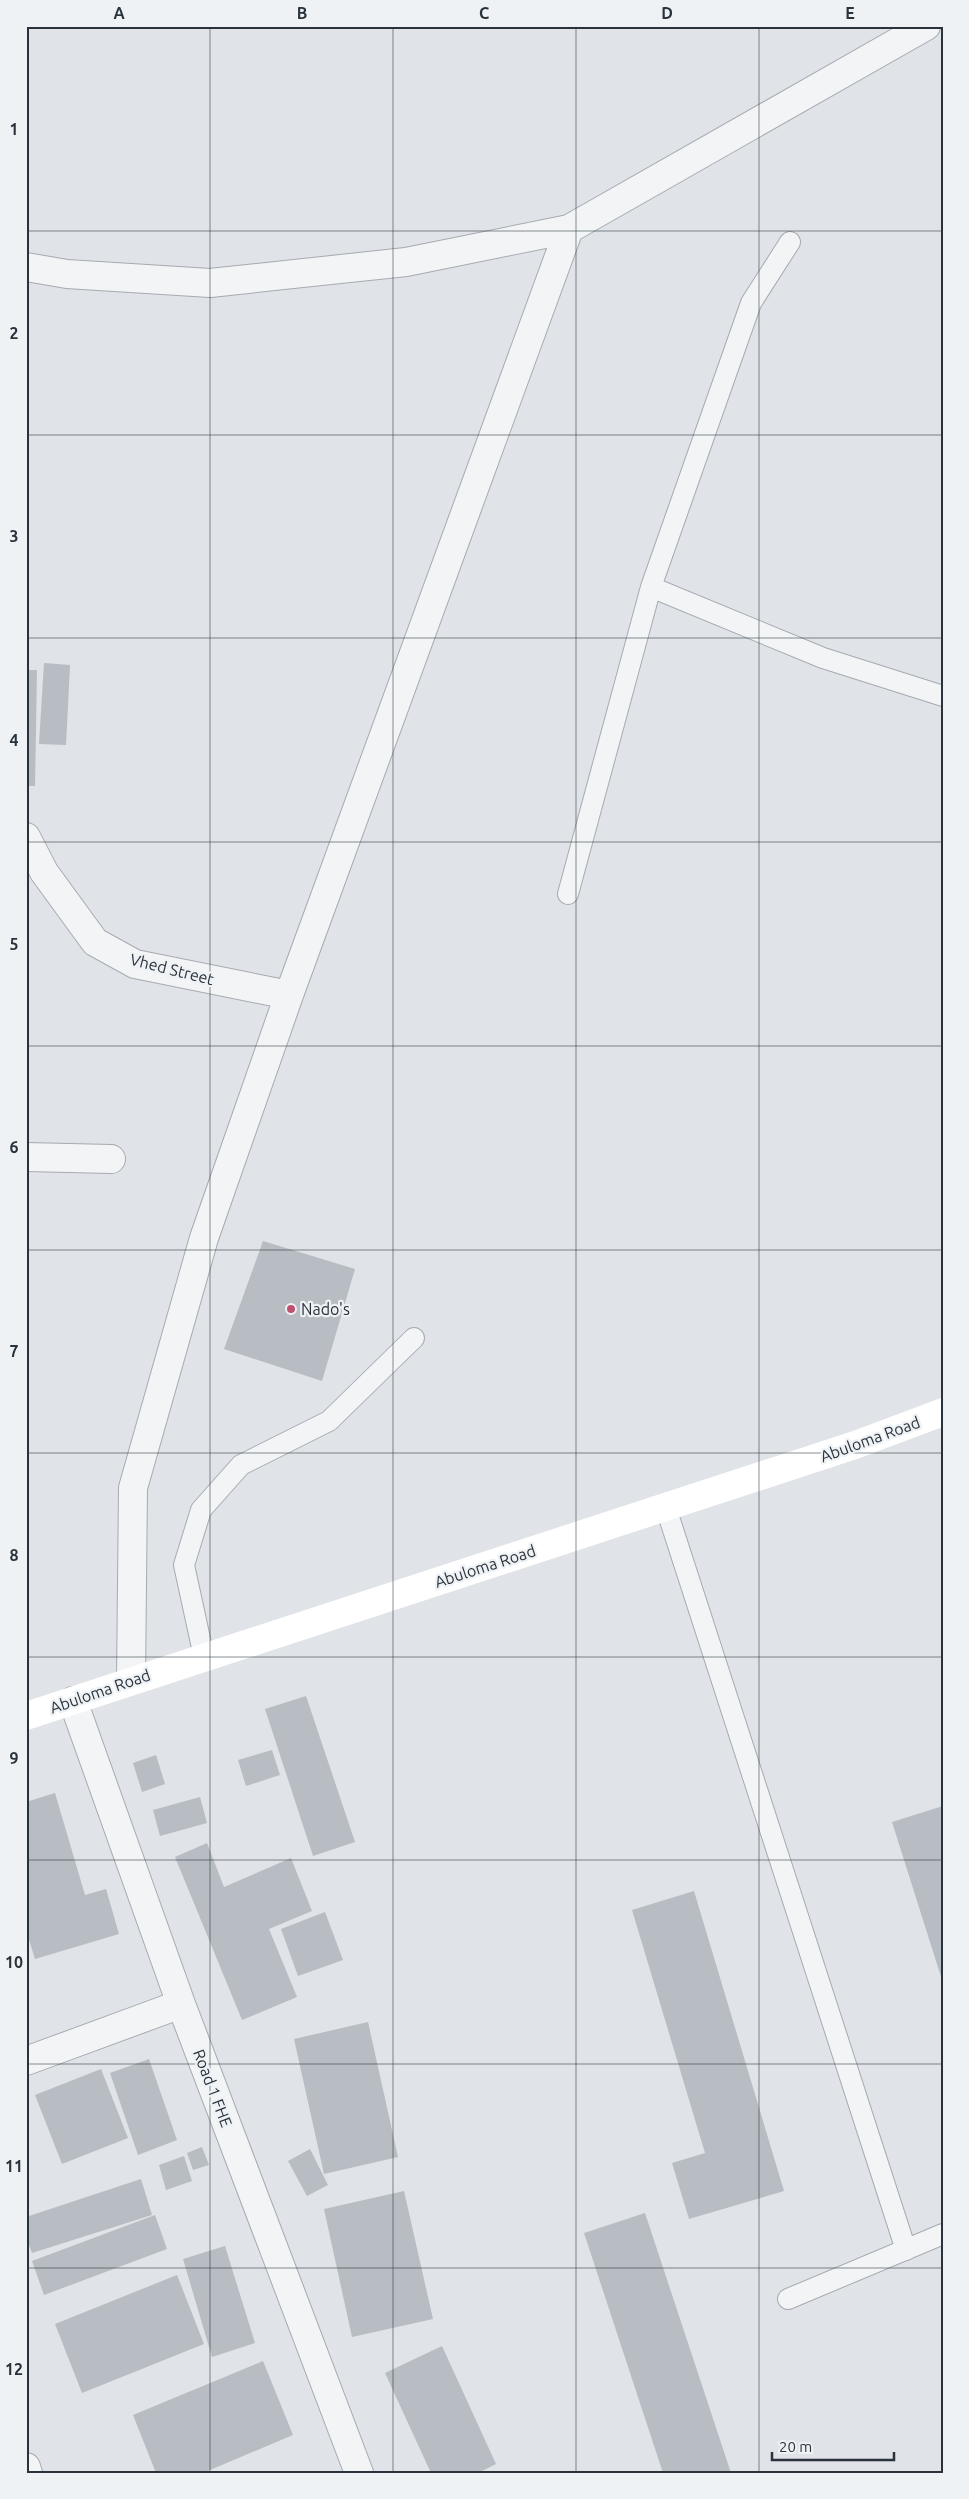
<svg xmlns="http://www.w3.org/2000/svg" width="969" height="2499" viewBox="0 0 969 2499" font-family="Ubuntu,sans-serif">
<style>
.building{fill:#b7bdc3}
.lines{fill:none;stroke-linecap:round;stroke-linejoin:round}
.lane-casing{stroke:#a6abb0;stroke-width:22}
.street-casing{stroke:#a6abb0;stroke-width:30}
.lane{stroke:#f2f4f6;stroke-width:20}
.street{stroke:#f2f4f6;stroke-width:28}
.secondary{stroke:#fff;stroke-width:28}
.grid{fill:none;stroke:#2a333c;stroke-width:1;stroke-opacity:0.55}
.poi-dot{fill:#bd536f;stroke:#eff2f5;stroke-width:2}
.labels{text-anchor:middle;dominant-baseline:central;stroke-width:4.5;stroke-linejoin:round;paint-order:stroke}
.street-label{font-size:16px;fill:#2a333c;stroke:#eff2f5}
.poi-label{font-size:16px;fill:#2a333c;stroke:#eff2f5;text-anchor:start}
.neatline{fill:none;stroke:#2a333c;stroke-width:2}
.grid-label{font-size:16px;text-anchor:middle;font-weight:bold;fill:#2a333c}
</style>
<rect width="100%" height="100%" fill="#e0e3e7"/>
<path class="building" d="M44,663l26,2 -4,80 -27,-1z
M26,670h11l-2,116h-9z
M263,1241l92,28 -33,112 -98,-32z
M306,1696l49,146 -42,14 -48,-147z
M272,1750l8,25 -34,11 -8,-26z
M156,1755l9,29 -23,8 -9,-29z
M55,1793l30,102 21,-6 13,45 -84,25 -9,-29v-128z
M200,1797l7,26 -47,13 -7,-26z
M943,1806v174h-1l-50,-158z
M207,1843l17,44 67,-29 21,53 -43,18 28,68 -55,23 -67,-163z
M694,1891l90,300 -95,28 -17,-56 33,-10 -73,-243z
M325,1912l18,48 -45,16 -17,-47z
M368,2022l30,135 -74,17 -30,-135z
M149,2059l28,81 -39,15 -28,-82z
M101,2069l27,69 -66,26 -27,-69z
M202,2147l7,18 -16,5 -6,-17z
M310,2149l18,36 -21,11 -19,-35z
M184,2156l8,25 -26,9 -7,-25z
M141,2179l11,36 -120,38 -6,-16v-20z
M404,2191l29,128 -81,18 -28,-128z
M645,2213l86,260h-68l-79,-240z
M155,2215l12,34 -123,46 -12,-34z
M225,2246l30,97 -43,14 -29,-98z
M177,2275l27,69 -122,49 -27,-69z
M442,2346l54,118 -18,9h-47l-46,-100z
M263,2361l30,74 -90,38h-47l-23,-58z"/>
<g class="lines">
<defs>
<path id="lane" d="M651,587l172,71 120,38
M568,894l83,-307 100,-284 39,-61
M666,1508l240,742
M204,1657l-20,-92 17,-55 40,-45 88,-44 85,-83
M788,2299l155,-65"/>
<path id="street" d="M26,267l41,7 143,9 196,-21 163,-33
M26,837l18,35 51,70 40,22 154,31
M26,1157l85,2
M131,1680l2,-192 71,-250 85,-243 280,-766 357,-203
M73,1701l108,303 178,469
M26,2061l155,-57
M26,2467l2,6"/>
</defs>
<use href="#lane" class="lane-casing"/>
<use href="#street" class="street-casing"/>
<use href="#lane" class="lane"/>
<use href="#street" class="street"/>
<path class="secondary" d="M26,1716l829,-271 88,-33"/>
</g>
<path class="grid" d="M210,26v2447M393,26v2447M576,26v2447M759,26v2447M26,231h917M26,435h917M26,638h917M26,842h917M26,1046h917M26,1250h917M26,1453h917M26,1657h917M26,1860h917M26,2064h917M26,2268h917"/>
<circle class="poi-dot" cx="291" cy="1309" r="5"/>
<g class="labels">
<g class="street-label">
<text transform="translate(172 969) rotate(14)">Vhed Street</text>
<text transform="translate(870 1439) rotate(-20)">Abuloma Road</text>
<text transform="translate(485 1566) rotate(-18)">Abuloma Road</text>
<text transform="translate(100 1691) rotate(-19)">Abuloma Road</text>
<text transform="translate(213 2088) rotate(69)">Road 1 FHE</text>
</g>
<g class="poi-label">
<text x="301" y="1309">Nado's</text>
</g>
</g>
<rect width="969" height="2499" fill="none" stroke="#eff2f5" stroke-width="55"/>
<path d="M772 2452v8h122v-8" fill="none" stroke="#2a333c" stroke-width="2.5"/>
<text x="779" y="2452" font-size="15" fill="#2a333c" stroke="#eff2f5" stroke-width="4" paint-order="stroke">20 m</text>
<rect x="28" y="28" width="914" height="2444" class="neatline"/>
<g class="grid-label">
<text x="119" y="19">A</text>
<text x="302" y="19">B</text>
<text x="484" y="19">C</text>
<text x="667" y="19">D</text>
<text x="850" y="19">E</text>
<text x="14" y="135">1</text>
<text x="14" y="339">2</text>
<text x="14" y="542">3</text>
<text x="14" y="746">4</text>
<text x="14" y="950">5</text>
<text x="14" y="1153">6</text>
<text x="14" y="1357">7</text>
<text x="14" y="1561">8</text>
<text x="14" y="1764">9</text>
<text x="14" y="1968">10</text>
<text x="14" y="2172">11</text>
<text x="14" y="2375">12</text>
</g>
</svg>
